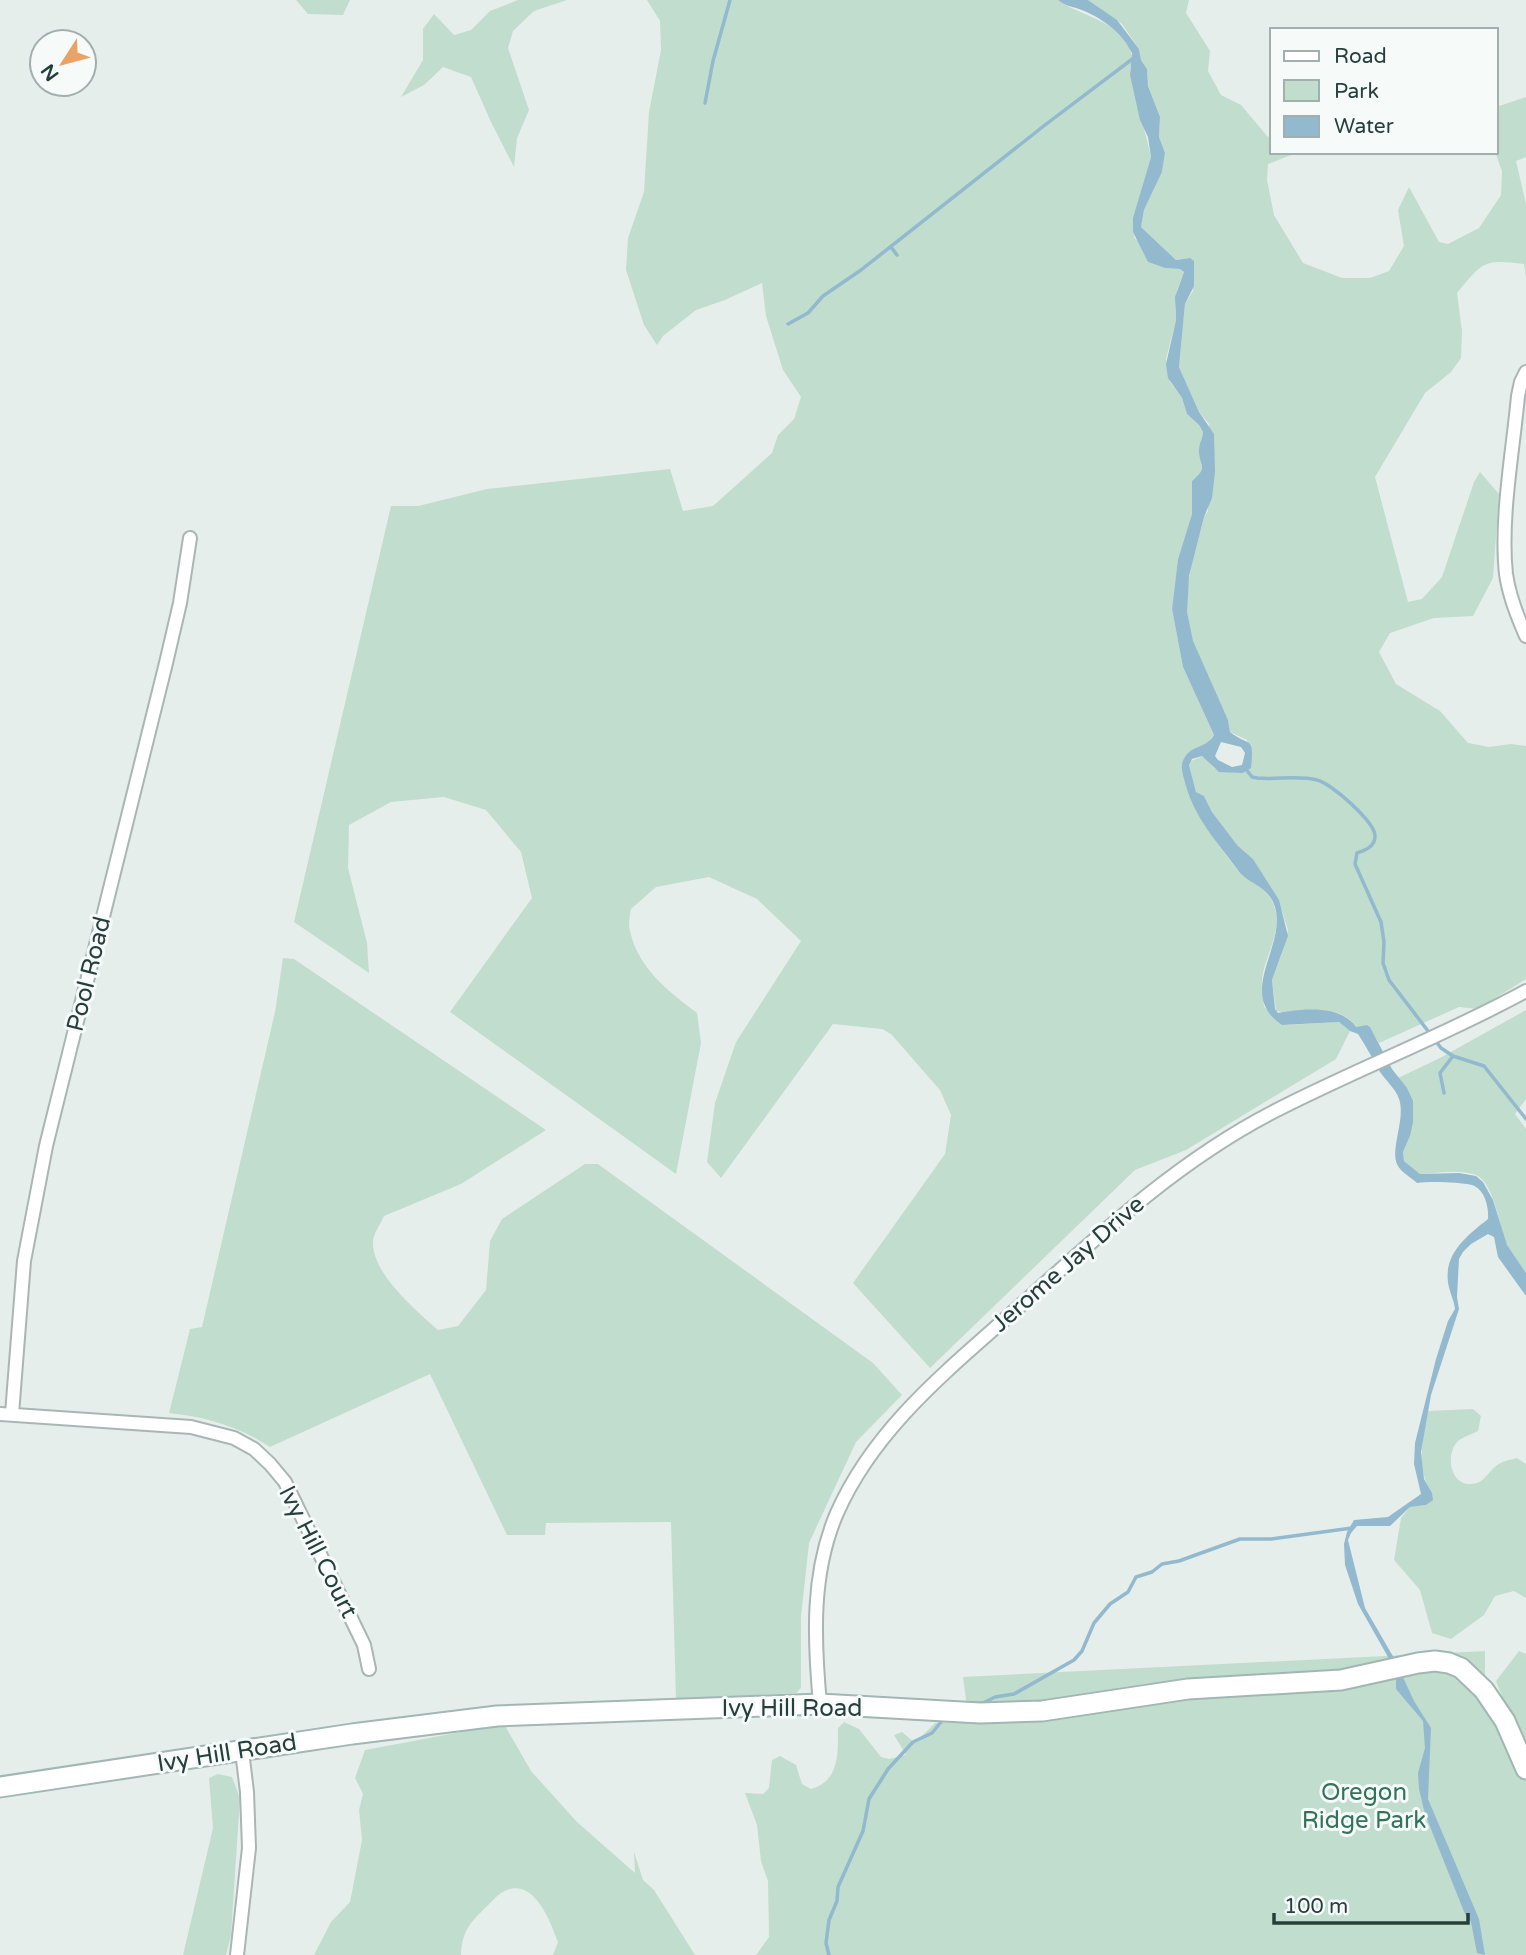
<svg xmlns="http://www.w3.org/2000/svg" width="1526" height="1955" viewBox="0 0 1526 1955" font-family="'Varela Round',sans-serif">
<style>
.green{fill:#c1ddce}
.water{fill:#92b9ce;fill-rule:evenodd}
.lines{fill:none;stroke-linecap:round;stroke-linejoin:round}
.stream{stroke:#92b9ce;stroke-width:3.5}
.street-casing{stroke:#a9b6b4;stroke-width:16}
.secondary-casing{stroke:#a2b6b3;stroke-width:23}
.street{stroke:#fff;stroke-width:12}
.secondary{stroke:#fff;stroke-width:19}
.labels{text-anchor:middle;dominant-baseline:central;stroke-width:6;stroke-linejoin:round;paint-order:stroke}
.street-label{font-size:24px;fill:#263f3d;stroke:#f6faf9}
.park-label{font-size:24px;fill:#327359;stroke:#f6faf9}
</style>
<rect width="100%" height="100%" fill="#e6eeec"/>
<path class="green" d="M296,0h54l-7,15 -35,-1z
M518,0h49l-33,11 -21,20 -5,17 21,62 -12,28 -3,29 -23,-45 -20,-45 -28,-10 -19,18 -23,12 22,-37v-31l11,-15 20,21 17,-5 19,-19z
M647,0h411c23,18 85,25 72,70l21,87 -13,45 -4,35 7,8 7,17 17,6 15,1 4,3 -7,18 -2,19 1,11 -10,39 4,23 12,16 5,16 12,11 4,7c0,6 -4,11 -4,17 -1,17 11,18 -7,32v33l-14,45 -6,50 11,58 31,68 -8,11 -8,1 -16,18c2,33 37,83 58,108 6,6 12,7 19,11 5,4 13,15 15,22 10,24 -10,50 -12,74 -1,8 2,18 2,27l23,18 52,-3 11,9 -14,28 -150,91 -51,20 -205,198 -77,-85 92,-129 6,-39 -11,-25 -49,-56 -9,-5 -49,-5 -112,154 -14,-16 8,-59 21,-61 65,-101 -44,-42 -48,-22 -53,10 -25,22c-1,6 -3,15 -1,22 8,37 38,60 67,82l4,30 -25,131 -226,-162 82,-114 -11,-46 -35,-42 -42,-13 -53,5 -42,23 -1,43 19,75 2,30 -75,-51 97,-416h27l69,-17 183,-20 13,42 30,-5 59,-53 6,-18 16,-16 7,-22 -18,-27 -17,-54 -4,-33 -37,17 -29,10 -33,26 -6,9 -13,-20 -18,-55 2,-32 16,-46 5,-80 12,-62 -1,-29z
M1088,0h101l-3,13 24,38 -2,20 13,24 20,10 27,32 4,-1v16h27l-31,12 -1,16 7,35 29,48 39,15h28l19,-7 15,-25 -6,-36 11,-23 30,55 9,2 31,-16 22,-33 1,-24 -7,-19 1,-45 30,-10v60l-10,4 10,43v74l-2,-14c-41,-5 -41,-2 -67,29l5,38 -1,27 -10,14 -26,21 -50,84 33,125 14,-3 20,-22 32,-95 6,-10 19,22 -6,84 -20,38 -39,2 -44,15 -11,19 17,32 44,27 28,32 21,4 22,-3 15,2v233l-48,30 -19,-2 -80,36 -11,-18 -12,2c-19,-28 -57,-9 -80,-16l-4,-31 10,-27 6,-23 -6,-19 -29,-52 -14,-12 -27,-35 -8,-16 -8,-4 -7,-27 2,-4 12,-5 12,13 32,3v-32l-17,-8 -2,-12c-15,-29 -39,-75 -41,-107 -3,-32 10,-66 17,-96l4,-6 1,-87 -10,-12 -20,-45 6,-63 8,-13 -3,-33 -14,2 -35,-33 3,-17 18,-38 3,-19 -6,-16 1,-20 -12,-31 -1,-17 -6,-9 -2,-11 -17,-25z
M283,958l11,1 252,171 -85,54 -77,32c-3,7 -11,18 -11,26 -1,32 43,68 65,88l20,-4 28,-36 4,-49 12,-22 83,-55h13l275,199 29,32 -46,47 -47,101 -8,74v71l-5,5 -120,7 -5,-178 -125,1 -1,12h-38l-77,-161 -160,73c-32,-21 -64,-30 -101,-34l21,-84 12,-2 73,-315z
M1526,1010v89l-11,15 11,15v144c-6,-9 -14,-18 -19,-28 -8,-18 -12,-61 -31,-70 -16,-6 -39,-2 -56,-1l-16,-13 -1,-9 7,-16 -12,-58 42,-20z
M1473,1409l8,7 -3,15c-6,3 -15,6 -20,10 -13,13 -8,43 12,43 14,0 17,-11 26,-18 6,-5 13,-6 21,-8l9,6v134l-12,-7 -19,5 -11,19 -33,24 -19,-6 -12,-43 -26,-30 7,-42 9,-11 16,-2 6,-12c-17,-25 -9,-54 -4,-82z
M1485,1651v51l35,63 6,17v173h-770l13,-18 -1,-56 -7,-20 -4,-36 -12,-32 18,1 6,-6 3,-28 8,-4 16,9 6,19 9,5c29,-8 27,-37 27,-61l6,-6 15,7 22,28 8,2 17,-4 -12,-20 8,-3 13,11 20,-20 34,-1 -6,-45z
M1519,1651l7,3v105l-30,-78z
M504,1724l27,47 46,51 58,51 -1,-21 9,28 11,10 41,65h-142l5,-13c-8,-21 -25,-69 -57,-49 -6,4 -11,11 -16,15 -16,16 -23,24 -24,47h-147l17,-33 19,-20 12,-62 -3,-30 4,-16 -8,-16 10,-28z
M218,1774l14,3 8,21 -9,137 -5,20h-43l30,-127 -4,-50z"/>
<path class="water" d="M1058,0h30l29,20 22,29 2,11 6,9 1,17 12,31 -1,20 6,16 -3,19 -18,38 -3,17 35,33 14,-2 4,3v25l-9,18 -6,63 20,45 15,22 1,38 -3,26 -8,19 -15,59 -2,36 6,29 35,79 2,12c21,16 24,3 21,36l-8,5 -24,-1 -17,-16 -10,3 -3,6 7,27 8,4 8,16 26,34 15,13 26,41 9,36 -16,44 3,29 3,4c24,-4 62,-9 78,14l11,-2 3,2 22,42 15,19 6,13v21l-3,14 -7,16 1,9 16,13 39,-1 17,3 7,6 10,18 14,45 19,28v23l-28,-39 -4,-20 -6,-3 -17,10 -8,8 -4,7 -2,38 2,12 -28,86 -10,57 3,27 8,14 1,7 -7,5 -16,2 -20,19h-33l-6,7 -3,7 17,68 29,50 20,43 17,27 -3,71 51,120 6,36 -8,-2 -6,-31 -6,-8 -40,-100 -6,-25 -1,-16 7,-25 -2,-27 -27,-32v-9l-8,-23 -30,-53 -13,-39 -1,-21 3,-12 7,-12 34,-3 33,-23 -7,-30 1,-21 21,-84 12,-38 7,-12c-1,-9 -6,-18 -7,-27 -4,-29 20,-47 40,-63 1,-11 -3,-30 -16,-34 -13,-3 -42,-4 -55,-2 -6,-6 -17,-11 -20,-19 -7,-15 9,-46 2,-65 -3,-10 -13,-18 -19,-27 -7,-13 -14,-26 -22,-38l-8,-3 -11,-9 -57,3c-47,-32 5,-78 -7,-118 -7,-21 -22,-21 -35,-34 -23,-32 -46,-54 -56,-94 -2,-8 -4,-15 1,-22 7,-12 22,-9 29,-22l-31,-68 -11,-58 6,-50 14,-45v-33c18,-15 6,-15 7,-32 0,-6 4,-11 4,-17l-4,-7 -12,-11 -5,-16 -14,-20 -2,-14 10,-44 -1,-23 9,-25 -4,-3 -15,-1 -17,-6 -15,-30v-14l18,-61 -3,-20 -8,-17 -10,-45 2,-22c-10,-21 -31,-36 -53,-44 -8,-3 -14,-3 -21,-9zM1221,742l20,5 4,6 -3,12 -10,2 -14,-7 -3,-4z"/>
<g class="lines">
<path class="stream" d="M705,103l8,-42 17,-61
M891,247l6,8
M788,324l20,-11 15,-17 38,-26 184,-145 90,-68
M1245,768l7,9 5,1c19,2 41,-3 60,2 14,3 58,42 58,56 0,11 -10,14 -18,17l-2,11 26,58 3,20 -1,21 6,17 52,68 12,8 31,10 42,53
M1444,1093l-4,-20 13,-17
M967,1704l16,-1 12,-6 19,-3 60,-34 8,-9 12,-28 16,-19 18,-12 8,-15 16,-5 10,-8 17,-3 61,-22h31l81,-11
M829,1955l-3,-12 3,-23 8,-19 1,-14 25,-56 6,-32 19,-30 25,-27 19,-9 9,-11"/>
<defs>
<path id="street" d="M1526,372l-5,10 -3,14c-5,55 -18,123 -12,178 3,22 11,42 20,62
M0,1414l191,13 43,11 20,11 16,15 15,18 79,163 5,24
M12,1414l12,-153 22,-115 120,-483 14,-60 10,-65
M820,1704c-6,-65 -9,-131 17,-191 39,-88 115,-146 184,-208 79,-71 157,-144 252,-193 83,-43 171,-76 253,-121
M237,1955l12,-107 -2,-56 -5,-41"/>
<path id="secondary" d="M0,1787l352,-53 145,-18 323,-12 160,9 62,-2 146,-22 153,-9 77,-17 17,-2 14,2 12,5 23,22 21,31 21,48"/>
</defs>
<use href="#street" class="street-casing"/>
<use href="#secondary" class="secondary-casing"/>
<use href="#street" class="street"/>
<use href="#secondary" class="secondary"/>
</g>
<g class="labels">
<g class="street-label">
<text transform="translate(89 974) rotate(-76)">Pool Road</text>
<text transform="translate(1068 1264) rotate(-41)">Jerome Jay Drive</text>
<text transform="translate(318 1552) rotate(63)">Ivy Hill Court</text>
<text x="792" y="1708">Ivy Hill Road</text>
<text transform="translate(227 1753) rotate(-9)">Ivy Hill Road</text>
</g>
<g class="park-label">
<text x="1364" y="1792">Oregon<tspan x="1364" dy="28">Ridge Park</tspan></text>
</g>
</g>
<rect x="1270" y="28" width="228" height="126" fill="#f6faf9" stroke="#a3afae" stroke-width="2"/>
<rect x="1284" y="51" width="35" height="10" fill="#ffffff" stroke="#a3afae" stroke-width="2"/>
<text x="1334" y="63" font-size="21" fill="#263f3d">Road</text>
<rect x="1284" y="80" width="35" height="21" fill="#c1ddce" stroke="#a3afae" stroke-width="2"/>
<text x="1334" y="98" font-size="21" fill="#263f3d">Park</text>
<rect x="1284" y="116" width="35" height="21" fill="#92b9ce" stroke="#a3afae" stroke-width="2"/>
<text x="1334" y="133" font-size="21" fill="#263f3d">Water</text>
<g transform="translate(63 63) rotate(234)"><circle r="33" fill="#f6faf9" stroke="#a3afae" stroke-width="2"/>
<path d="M0-5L12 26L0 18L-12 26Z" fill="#e9a369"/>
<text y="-10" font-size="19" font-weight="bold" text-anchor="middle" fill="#263f3d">N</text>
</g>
<path d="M1274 1913v10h194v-10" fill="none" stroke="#263f3d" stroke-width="3.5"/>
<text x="1284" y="1913" font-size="21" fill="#263f3d" stroke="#f6faf9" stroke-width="5" paint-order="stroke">100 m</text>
</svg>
